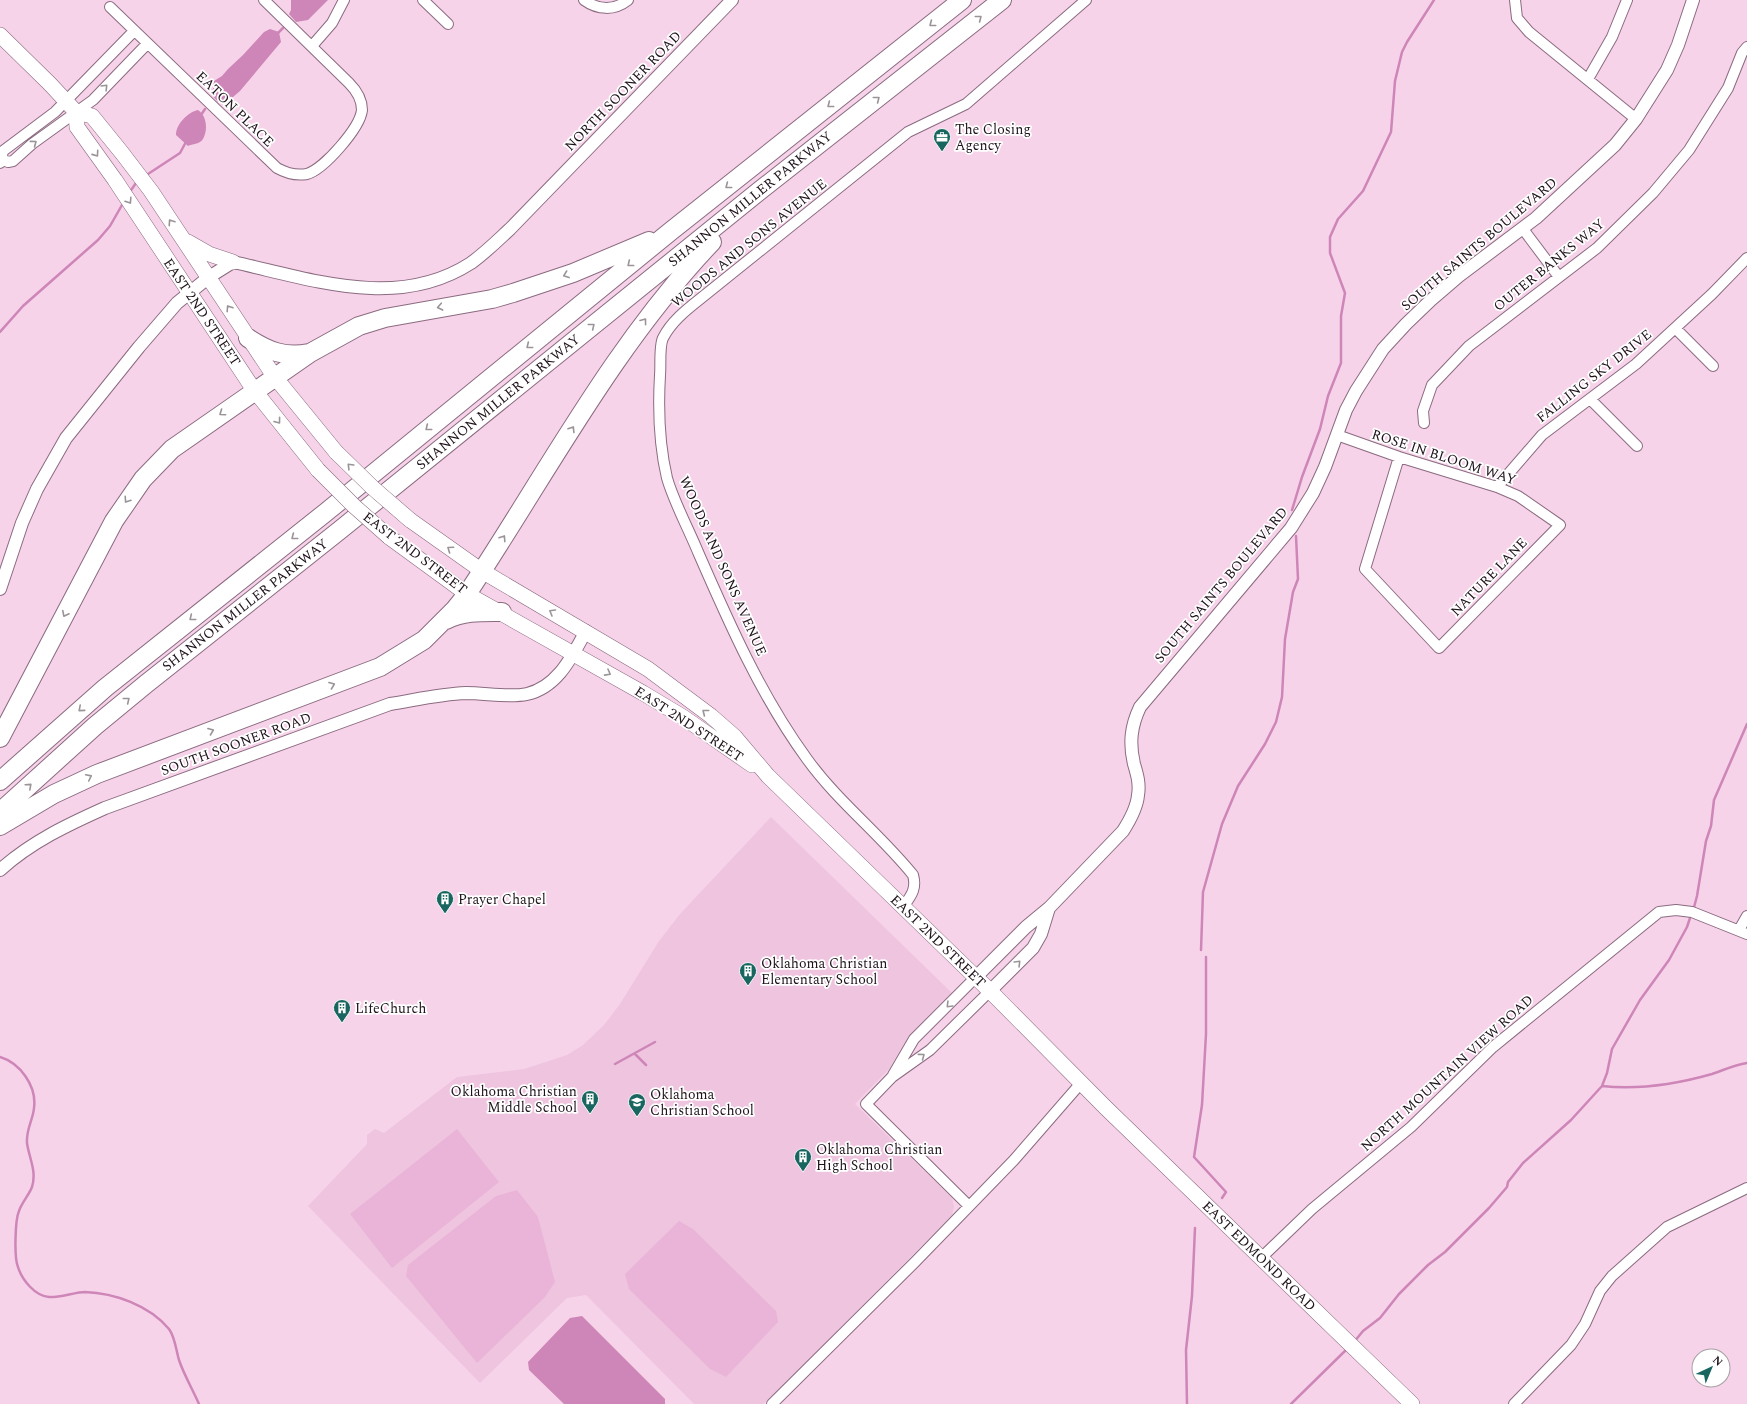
<svg xmlns="http://www.w3.org/2000/svg" width="1747" height="1404" viewBox="0 0 1747 1404" font-family="Spectral,serif">
<style>
.built{fill:#eec4df}
.green{fill:#eab4d8}
.water{fill:#cd86b7}
.lines{fill:none;stroke-linecap:round;stroke-linejoin:round}
.stream{stroke:#cd86b7;stroke-width:2.5}
.minor-casing{stroke:#8b6b80;stroke-width:12}
.tertiary-casing{stroke:#8b6b80;stroke-width:14}
.primary-casing{stroke:#8b6b80;stroke-width:16}
.motorway-casing{stroke:#8b6b80;stroke-width:20}
.minor{stroke:#fff;stroke-width:10}
.tertiary{stroke:#fff;stroke-width:12}
.primary{stroke:#fff;stroke-width:15}
.motorway{stroke:#fff;stroke-width:18}
.primary-bridge-casing{stroke:#8b6b80;stroke-width:16;stroke-linecap:butt}
.primary-bridge{stroke:#fff;stroke-width:15}
.oneway{stroke:#9a9498}
.labels{text-anchor:middle;dominant-baseline:central;stroke-width:3.5;stroke-linejoin:round;paint-order:stroke}
.street-label{font-size:14px;fill:#1e121a;stroke:#fff}
.poi-label{font-size:14px;fill:#1e121a;stroke:#fff;text-anchor:start}
</style>
<rect width="100%" height="100%" fill="#f7d3ea"/>
<path class="built" d="M771,817l181,176 -48,51 -15,25 -34,35 97,94 2,9 -2,8 -169,171 -20,18h-69l-108,-109 -19,3 -87,85 -172,-177 59,-62v-9l8,-6 9,4 73,-56 67,-8 43,-14 16,-10 21,-20 16,-21 39,-63 21,-27z"/>
<path class="green" d="M457,1129l42,53 -107,86 -42,-54z
M517,1190l21,27 17,65 -10,15 -68,66 -71,-87 2,-11 88,-69z
M679,1221l14,8 83,82 2,11 -52,55 -16,-8 -81,-80 -4,-15z"/>
<path class="water" d="M291,0h37l-20,20 -12,2 -7,-8 2,-4z
M270,29l9,3 2,10 -41,49 -7,6 -15,5 -6,-7 2,-14 8,-5 6,-7 15,-14 21,-23z
M198,110c9,6 10,20 5,29 -3,5 -11,5 -15,7l-12,-11c0,-11 12,-23 22,-25z
M582,1316l83,83v5h-101l-35,-34 -1,-8 42,-44z"/>
<g class="lines">
<path class="stream" d="M278,33l5,-5
M201,115l4,-6
M148,174l32,-21 7,-13
M129,193l7,-10
M0,332l23,-26 75,-66 12,-14 12,-21
M1292,510l10,-33 18,-48 8,-33 13,-33v-47l4,-23 -15,-40v-16l8,-18 25,-28 28,-59 4,-51 7,-29 5,-10 27,-42
M1693,911l4,-15 9,-55 5,-15 3,-26 33,-76
M1201,950l2,-58 19,-68 16,-38 27,-42 11,-22 6,-25 3,-58 8,-47 5,-13 -2,-43
M1206,957v77l-4,71 -8,52 32,35 -4,6
M635,1054l11,11
M0,1057c20,6 37,29 34,51 -1,12 -8,21 -7,35 2,15 10,28 5,44 -3,8 -10,15 -13,24 -4,9 -5,47 -1,56 4,13 17,29 31,30 9,1 27,-5 36,-5 29,1 64,13 84,37 6,8 7,21 10,31 5,15 14,30 20,44
M615,1064l40,-22
M1602,1086c37,4 75,-2 110,-12 12,-4 22,-9 35,-11
M1354,1342l9,-11 17,-13 19,-24 29,-29 17,-13 44,-44 18,-21 1,-5 15,-19 48,-43 31,-34 5,-13 5,-24 28,-49 29,-40 18,-33 4,-12
M1187,1404l-1,-54 6,-54 3,-68
M1291,1404l57,-56"/>
<defs>
<path id="minor" d="M423,0l25,24
M584,0c14,10 30,11 44,0
M1515,0l2,18 12,14 107,87
M110,7l167,161c9,5 19,8 30,6 17,-5 53,-46 55,-64 0,-11 -6,-20 -13,-27l-85,-83
M312,46l20,-23 12,-23
M1588,79l24,-42 15,-37
M3,160l5,2 5,-1 19,-17 61,-44 54,-56
M0,163l3,-3 -1,-5 1,-4 52,-39 79,-81
M1523,229l36,48
M1675,328l38,38
M1590,399l47,47
M1424,423l-1,-12 9,-26 37,-39 128,-98 56,-55 36,-43 39,-62 14,-35 5,-6
M1337,435l62,22 98,30 21,9 42,29 -121,123 -74,-79 34,-112
M1497,487l45,-52 94,-71 76,-70 35,-36
M903,907c8,-11 14,-18 10,-32 -33,-41 -75,-73 -106,-116 -46,-63 -78,-136 -109,-207 -9,-22 -25,-52 -31,-74 -8,-34 -9,-69 -7,-103 1,-10 -1,-29 3,-37 8,-16 23,-28 37,-39l208,-167 58,-28 120,-104
M1739,930l8,-14
M893,1075l21,-36 62,-62
M969,1206l-103,-102 26,-27 38,-27 60,-59
M1261,1258l51,-49 99,-82 82,-80 166,-135 17,-2 16,2 55,22
M772,1404l144,-143 98,-101 67,-77
M1514,1404l57,-59 14,-21 15,-33 12,-15 55,-49 80,-39"/>
<path id="tertiary" d="M0,589l22,-66 15,-34 29,-51 73,-91 38,-44 32,-26 24,-15c78,17 164,49 238,1 14,-10 26,-22 39,-34l222,-229
M0,870c31,-28 67,-45 105,-62l285,-104c25,-4 50,-10 76,-11 20,0 42,5 61,1 31,-7 45,-38 59,-63
M976,977l50,-50 23,-19 74,-77c7,-11 14,-23 15,-36 2,-11 -1,-21 -4,-31 -5,-21 -3,-38 6,-57l151,-179 22,-35 12,-26 21,-57 10,-19 27,-42 23,-25 25,-24 28,-24 77,-58 79,-73 21,-26 31,-49 11,-25 15,-45
M990,991l43,-43 8,-14 8,-26"/>
<path id="primary" d="M0,35l50,49 26,28 16,4 30,37 29,38 123,185 62,76
M76,112l1,15 38,53 139,210 64,80
M188,242l21,12 24,8
M410,520l72,51 166,98 63,47 24,21 33,39 222,215 116,117 306,296
M389,537l78,57 176,99 40,24 69,48"/>
<path id="motorway" d="M248,338c20,13 37,20 61,15
M446,620c18,-9 36,-8 56,-8
M0,738l114,-217 29,-42 29,-30 138,-96 49,-27 26,-8 107,-19 21,-6 60,-20 76,-32
M0,781l105,-93 220,-175 346,-282 291,-231
M0,812l95,-86 51,-42 194,-154 418,-338 244,-192
M0,826l54,-32 43,-20 283,-107 44,-27 31,-31 12,-15c79,-119 146,-248 245,-352"/>
</defs>
<use href="#minor" class="minor-casing"/>
<use href="#tertiary" class="tertiary-casing"/>
<use href="#primary" class="primary-casing"/>
<use href="#motorway" class="motorway-casing"/>
<use href="#minor" class="minor"/>
<use href="#tertiary" class="tertiary"/>
<use href="#primary" class="primary"/>
<use href="#motorway" class="motorway"/>
<defs>
<path id="primary-bridge" d="M336,452l37,36 37,32
M318,470l36,36 35,31"/>
</defs>
<use href="#primary-bridge" class="primary-bridge-casing"/>
<use href="#primary-bridge" class="primary-bridge"/>
</g>
<defs><path id="oneway-chevron" d="M-2-3.5L2.5 0L-2 3.5" fill="none" stroke-width="1.6" stroke-linecap="round" stroke-linejoin="round"/></defs>
<g class="oneway">
<use href="#oneway-chevron" transform="translate(979 18) rotate(-38)"/>
<use href="#oneway-chevron" transform="translate(932 24) rotate(142)"/>
<use href="#oneway-chevron" transform="translate(105 87) rotate(-46)"/>
<use href="#oneway-chevron" transform="translate(877 99) rotate(-38)"/>
<use href="#oneway-chevron" transform="translate(830 105) rotate(142)"/>
<use href="#oneway-chevron" transform="translate(34 143) rotate(-37)"/>
<use href="#oneway-chevron" transform="translate(96 154) rotate(55)"/>
<use href="#oneway-chevron" transform="translate(728 186) rotate(142)"/>
<use href="#oneway-chevron" transform="translate(129 201) rotate(57)"/>
<use href="#oneway-chevron" transform="translate(171 222) rotate(-124)"/>
<use href="#oneway-chevron" transform="translate(630 264) rotate(141)"/>
<use href="#oneway-chevron" transform="translate(566 275) rotate(160)"/>
<use href="#oneway-chevron" transform="translate(440 307) rotate(169)"/>
<use href="#oneway-chevron" transform="translate(229 308) rotate(-123)"/>
<use href="#oneway-chevron" transform="translate(644 321) rotate(-53)"/>
<use href="#oneway-chevron" transform="translate(592 326) rotate(-39)"/>
<use href="#oneway-chevron" transform="translate(529 346) rotate(141)"/>
<use href="#oneway-chevron" transform="translate(222 413) rotate(145)"/>
<use href="#oneway-chevron" transform="translate(278 421) rotate(53)"/>
<use href="#oneway-chevron" transform="translate(428 428) rotate(141)"/>
<use href="#oneway-chevron" transform="translate(572 429) rotate(-58)"/>
<use href="#oneway-chevron" transform="translate(350 466) rotate(-135)"/>
<use href="#oneway-chevron" transform="translate(127 500) rotate(124)"/>
<use href="#oneway-chevron" transform="translate(294 537) rotate(142)"/>
<use href="#oneway-chevron" transform="translate(503 538) rotate(-57)"/>
<use href="#oneway-chevron" transform="translate(450 549) rotate(-145)"/>
<use href="#oneway-chevron" transform="translate(552 612) rotate(-150)"/>
<use href="#oneway-chevron" transform="translate(65 614) rotate(117)"/>
<use href="#oneway-chevron" transform="translate(192 618) rotate(141)"/>
<use href="#oneway-chevron" transform="translate(608 673) rotate(29)"/>
<use href="#oneway-chevron" transform="translate(332 685) rotate(-21)"/>
<use href="#oneway-chevron" transform="translate(127 700) rotate(-39)"/>
<use href="#oneway-chevron" transform="translate(81 709) rotate(139)"/>
<use href="#oneway-chevron" transform="translate(705 712) rotate(-142)"/>
<use href="#oneway-chevron" transform="translate(211 731) rotate(-21)"/>
<use href="#oneway-chevron" transform="translate(89 777) rotate(-26)"/>
<use href="#oneway-chevron" transform="translate(29 786) rotate(-42)"/>
<use href="#oneway-chevron" transform="translate(1018 963) rotate(-45)"/>
<use href="#oneway-chevron" transform="translate(949 1005) rotate(135)"/>
<use href="#oneway-chevron" transform="translate(922 1056) rotate(-37)"/>
</g>
<defs>
<symbol id="office-pin" viewBox="-11 -11 22 30"><path d="M0 17L-7.5 6A9.5 9.5 0 1 1 7.5 6Z" fill="#196661" stroke="#fff"/><path d="M-6-3h4V-5.5h4V-3h4V5H-6ZM-1-4.5V-3h2v-1.5ZM-6 0V1H6V0Z" fill="#fff"/></symbol>
<symbol id="building-pin" viewBox="-11 -11 22 30"><path d="M0 17L-7.5 6A9.5 9.5 0 1 1 7.5 6Z" fill="#196661" stroke="#fff"/><path d="M-4-6H4V6H1V3H-1V6H-4ZM-2.5-4.3h1.7v1.8h-1.7ZM.8-4.3h1.7v1.8H.8ZM-2.5-1h1.7V.8h-1.7ZM.8-1h1.7V.8H.8Z" fill="#fff"/></symbol>
<symbol id="school-pin" viewBox="-11 -11 22 30"><path d="M0 17L-7.5 6A9.5 9.5 0 1 1 7.5 6Z" fill="#196661" stroke="#fff"/><path d="M0-5L7-2L0 1L-7-2ZM-4 1L0 2.5L4 1V4Q0 6-4 4Z" fill="#fff"/></symbol>
</defs>
<g fill-rule="evenodd">
<use href="#office-pin" x="932" y="127" width="20" height="27"/>
<use href="#building-pin" x="435" y="889" width="20" height="27"/>
<use href="#building-pin" x="738" y="961" width="20" height="27"/>
<use href="#building-pin" x="332" y="998" width="20" height="27"/>
<use href="#building-pin" x="580" y="1089" width="20" height="27"/>
<use href="#school-pin" x="627" y="1092" width="20" height="27"/>
<use href="#building-pin" x="793" y="1147" width="20" height="27"/>
</g>
<g class="labels">
<g class="street-label">
<text transform="translate(623 91) rotate(-46)">NORTH SOONER ROAD</text>
<text transform="translate(235 109) rotate(44)">EATON PLACE</text>
<text transform="translate(750 199) rotate(-39)">SHANNON MILLER PARKWAY</text>
<text transform="translate(749 243) rotate(-39)">WOODS AND SONS AVENUE</text>
<text transform="translate(1479 244) rotate(-40)">SOUTH SAINTS BOULEVARD</text>
<text transform="translate(1549 265) rotate(-39)">OUTER BANKS WAY</text>
<text transform="translate(202 312) rotate(56)">EAST 2ND STREET</text>
<text transform="translate(1594 376) rotate(-38)">FALLING SKY DRIVE</text>
<text transform="translate(498 402) rotate(-39)">SHANNON MILLER PARKWAY</text>
<text transform="translate(1444 457) rotate(18)">ROSE IN BLOOM WAY</text>
<text transform="translate(415 553) rotate(37)">EAST 2ND STREET</text>
<text transform="translate(723 566) rotate(66)">WOODS AND SONS AVENUE</text>
<text transform="translate(1489 577) rotate(-46)">NATURE LANE</text>
<text transform="translate(1221 585) rotate(-50)">SOUTH SAINTS BOULEVARD</text>
<text transform="translate(245 605) rotate(-38)">SHANNON MILLER PARKWAY</text>
<text transform="translate(689 724) rotate(33)">EAST 2ND STREET</text>
<text transform="translate(236 744) rotate(-20)">SOUTH SOONER ROAD</text>
<text transform="translate(938 941) rotate(44)">EAST 2ND STREET</text>
<text transform="translate(1447 1073) rotate(-42)">NORTH MOUNTAIN VIEW ROAD</text>
<text transform="translate(1259 1256) rotate(44)">EAST EDMOND ROAD</text>
</g>
<g class="poi-label">
<text x="955" y="129">The Closing<tspan x="955" dy="16">Agency</tspan></text>
<text x="458" y="899">Prayer Chapel</text>
<text x="761" y="963">Oklahoma Christian<tspan x="761" dy="16">Elementary School</tspan></text>
<text x="355" y="1008">LifeChurch</text>
<text x="577" y="1091" text-anchor="end">Oklahoma Christian<tspan x="577" dy="16">Middle School</tspan></text>
<text x="650" y="1094">Oklahoma<tspan x="650" dy="16">Christian School</tspan></text>
<text x="816" y="1149">Oklahoma Christian<tspan x="816" dy="16">High School</tspan></text>
</g>
</g>
<g transform="translate(1711 1368) rotate(44)"><circle r="19" fill="#ffffff" stroke="#a5a0a3"/>
<path d="M0-3L7 15L0 10L-7 15Z" fill="#196661"/>
<text y="-6" font-size="11" font-weight="bold" text-anchor="middle" fill="#1e121a">N</text>
</g>
</svg>
